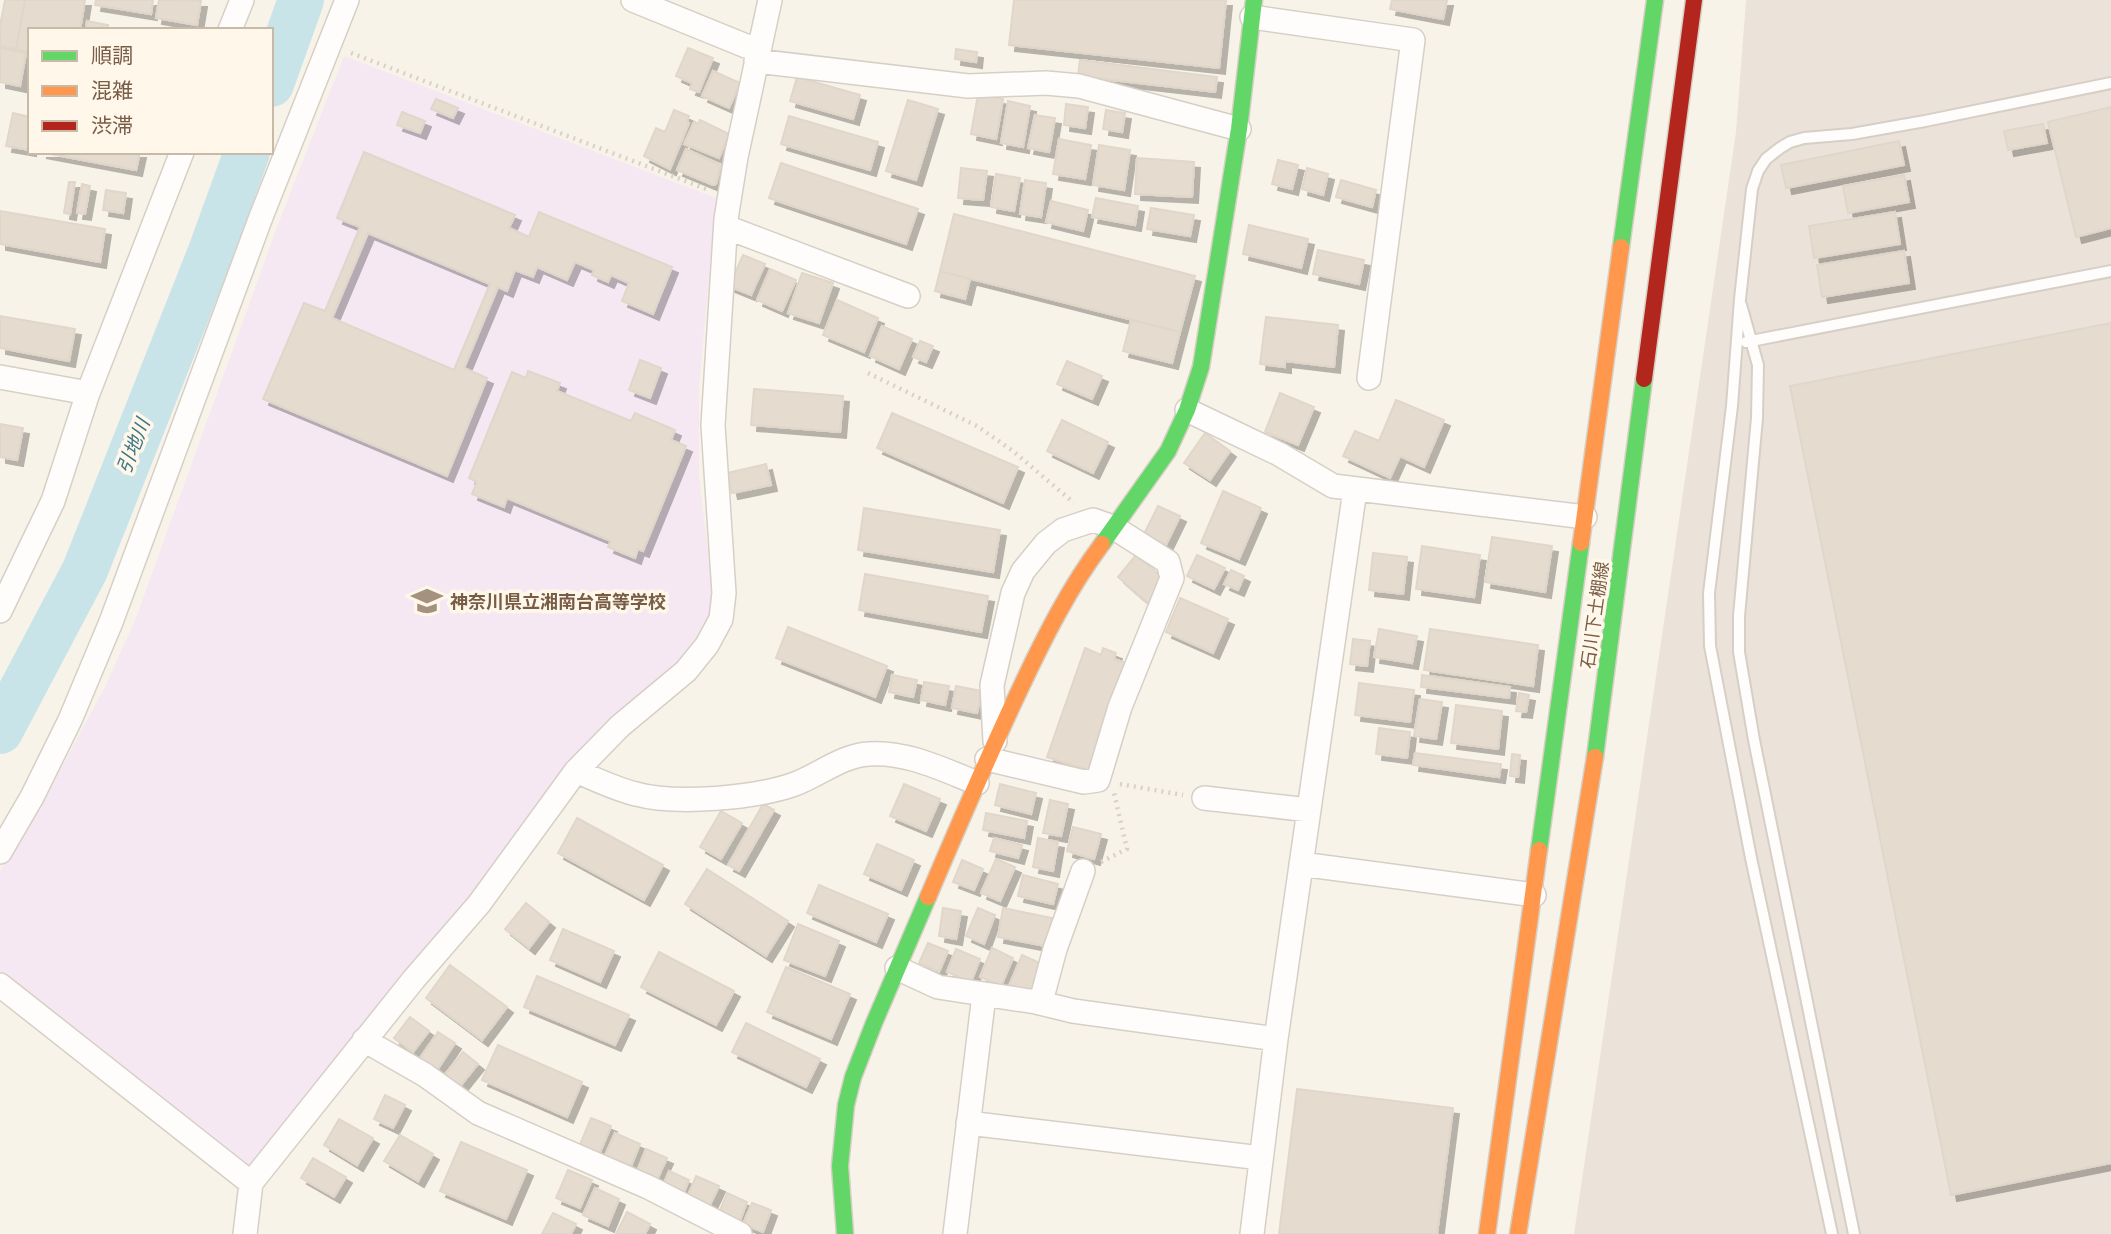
<svg xmlns="http://www.w3.org/2000/svg" width="2111" height="1234" viewBox="0 0 2111 1234" font-family="'Open Sans','Noto Sans JP',sans-serif">
<style>
.industrial{fill:#ebe3d9}
.education{fill:#f5e8f2}
.lines{fill:none;stroke-linecap:round;stroke-linejoin:round}
.river{stroke:#c9e4e9;stroke-width:46}
.building{fill:#e5dbcf;stroke:#e1d6ca;stroke-width:2;fill-rule:evenodd;filter:url(#shadow)}
.lane-casing{stroke:#d6cfc5;stroke-width:14}
.street-casing{stroke:#d6cfc5;stroke-width:26}
.fast-casing{stroke:#d7cfc4;stroke-width:19}
.slow-casing{stroke:#d7cfc4;stroke-width:19}
.jam-casing{stroke:#d7cfc4;stroke-width:19}
.path{stroke:#d9d1c8;stroke-width:4.5;stroke-dasharray:2 5;stroke-linecap:butt}
.lane{stroke:#fefdfc;stroke-width:10}
.street{stroke:#fefdfc;stroke-width:23}
.fast{stroke:#63d668;stroke-width:16}
.slow{stroke:#ff974d;stroke-width:16}
.jam{stroke:#b3261e;stroke-width:16}
.labels{text-anchor:middle;dominant-baseline:central;stroke-width:7;stroke-linejoin:round;paint-order:stroke}
.poi-label{font-size:18px;font-weight:bold;fill:#795c46;stroke:#fff8ea;text-anchor:start}
.street-label{font-size:18px;fill:#795c46;stroke:#fff8ea}
.water-label{font-size:19px;font-style:italic;fill:#3b7587;stroke:#fff8ea}
</style>
<defs>
<filter id="shadow"><feDropShadow dx="6" dy="6" stdDeviation="0" flood-color="#0004"/></filter>
</defs>
<rect width="100%" height="100%" fill="#f8f3e8"/>
<path class="industrial" d="M1746,0h365v1234h-537l162,-1102z"/>
<path class="education" d="M344,56l372,142 -17,190v88l13,111v28l-7,26 -161,163 -187,232 -103,134 -15,-5 -239,-189v-105l35,-54 70,-130 31,-69 141,-391z"/>
<g class="lines">
<path class="river" d="M271,84l30,-84
M0,731l85,-161 125,-316 37,-102"/>
</g>
<path class="building" d="M5,0h20l-9,49 -16,-3v-20z
M25,0h60l-5,30h-50v22l-14,-3z
M96,0h57l-2,14 -56,-9z
M159,0l42,1 -4,24 -41,-7z
M1014,0h212l-7,68 -210,-23z
M1392,0h55l-4,19 -53,-10z
M87,21l21,4v5h-22z
M0,48l26,5 -6,33 -20,-4z
M688,48l25,10 -14,34 -9,-3 2,-6 -16,-7z
M956,49l21,3 -1,10 -21,-3z
M1080,60l137,17 -2,15 -137,-16z
M713,71l27,12 -11,25 -27,-12z
M797,77l63,18 -7,24 -63,-18z
M978,94l25,5 -7,40 -25,-5z
M436,99l22,9 -5,10 -22,-9z
M908,100l30,9 -22,71 -30,-9z
M1008,101l22,5 -7,41 -22,-4z
M1066,104l22,3 -3,21 -21,-3z
M2111,107v121l-35,9 -28,-115z
M674,110l15,6 -2,6 2,1 -19,46 -26,-13 12,-28 9,4z
M1106,110l19,3 -3,19 -19,-3z
M402,112l23,9 -5,12 -23,-8z
M13,113l17,4v33l-24,-4z
M1035,115l20,3 -6,34 -21,-4z
M789,116l89,26 -8,28 -89,-26z
M700,120l29,14 -10,24 -35,-14 10,-22 4,2z
M2043,124l4,19 -39,7 -4,-19z
M1059,139l32,6 -6,34 -32,-5z
M1899,141l5,24 -118,23 -5,-23z
M1099,145l31,5 -6,40 -31,-5z
M686,149l35,16 -5,19 -3,1 -36,-15z
M40,152h100l-4,18z
M364,152l151,63 -6,13 20,9 10,-25 133,55 -19,47 -31,-13 7,-18 -18,-8 -3,7 -16,-7 2,-5 -19,-8 -8,18 -30,-13 -4,10 -18,-7 -8,21 -9,-4 -34,81 23,10 -40,98 -184,-77 41,-96 21,8 35,-84 -23,-9zM368,233l122,51 -36,86 -122,-52z
M1137,158l57,4 -2,35 -57,-3z
M1278,160l20,5 -6,24 -20,-5z
M781,163l137,46 -12,35 -137,-46z
M961,168l26,3 -4,29 -25,-2z
M1307,168l21,6 -5,21 -21,-6z
M996,174l24,4 -6,33 -23,-4z
M1904,175l5,27 -61,11 -5,-27z
M1025,180l21,3 -5,34 -21,-3z
M1341,180l35,10 -4,17 -36,-10z
M69,182h6l-5,32 -6,-1z
M82,184l8,2 -5,28 -8,-1z
M106,190l20,3 -3,20 -20,-3z
M1096,198l42,8 -3,19 -43,-8z
M1051,201l37,9 -5,21 -37,-9z
M1151,208l43,7 -4,21 -43,-7z
M0,211l105,18 -5,33 -100,-18z
M1895,212l5,32 -86,14 -5,-32z
M954,214l241,62 -15,56 -240,-61z
M1249,225l59,14 -7,29 -58,-14z
M1318,250l46,10 -5,24 -46,-10z
M1904,251l5,32 -87,14 -5,-32z
M743,255l22,9 -14,31 -22,-9z
M770,269l26,11 -14,31 -25,-11z
M940,271l30,8 -5,20 -30,-8z
M802,273l31,10 -14,40 -31,-10z
M837,300l41,18 -14,34 -41,-17z
M0,316l75,13 -6,32 -69,-13z
M1266,317l72,8 -4,42 -49,-6v6l-25,-3z
M1131,320l49,12 -8,31 -49,-12z
M2111,323v840l-160,32 -161,-809z
M882,326l30,13 -13,30 -29,-13z
M920,341l13,5 -7,16 -13,-5z
M640,360l21,8 -11,30 -21,-8z
M1067,361l35,15 -10,23 -35,-15z
M528,371l32,12 -3,8 74,30 4,-8 40,17 -4,10 15,6 -43,105 -5,-2 -3,9 -27,-11 3,-6 -104,-43 -3,9 -32,-13 5,-12 -8,-4 43,-106 14,6z
M754,389l89,7 -3,36 -89,-7z
M1280,393l34,14 -16,38 -33,-13z
M1396,400l48,20 -20,47 -24,-11 -10,22 -47,-22 12,-25 24,10z
M892,413l126,54 -15,36 -126,-55z
M1062,420l46,22 -15,31 -46,-22z
M0,424l23,4 -6,32 -17,-3z
M1205,433l25,18 -20,29 -26,-17z
M766,464l5,21 -39,8 -5,-20z
M1223,491l38,17 -22,51 -38,-16z
M1158,506l22,10 -14,29 -22,-11z
M864,508l136,22 -7,42 -135,-22z
M1492,537l60,9 -7,46 -60,-10z
M1422,546l58,9 -6,42 -58,-8z
M1373,553l34,4 -4,37 -34,-4z
M1136,555l31,26 -19,22 -30,-26z
M1197,555l28,13 -11,21 -27,-13z
M1231,570l13,6 -6,14 -14,-6z
M865,574l123,22 -7,36 -122,-22z
M1180,598l48,21 -15,34 -47,-21z
M788,627l99,39 -12,31 -99,-39z
M1379,629l38,7 -5,27 -38,-6z
M1430,629l108,16 -5,41 -109,-16z
M1353,639l17,2 -3,25 -17,-2z
M1085,648l16,7 2,-7 13,5 -2,6 12,4 -38,107 -41,-13z
M892,675l25,5 -4,17 -24,-5z
M1422,675l88,12 -1,11 -88,-11z
M924,682l25,4 -4,19 -24,-5z
M1359,683l55,7 -4,32 -55,-7z
M956,686l26,5 -5,22 -25,-5z
M1519,693l10,2 -3,17 -10,-1z
M1420,699l22,3 -6,37 -22,-3z
M1456,705l46,6 -4,38 -47,-6z
M1379,728l31,4 -3,26 -31,-4z
M1415,753l86,11 -2,13 -86,-12z
M1512,754l8,1 -2,22 -8,-1z
M904,784l36,15 -14,32 -36,-15z
M1000,784l36,9 -5,21 -36,-9z
M1050,800l18,4 -7,32 -18,-3z
M763,804l11,6 -35,61 -11,-6z
M721,811l21,12 -21,36 -21,-12z
M986,813l41,8 -3,17 -41,-8z
M577,818l86,47 -19,35 -86,-47z
M1073,827l28,7 -7,25 -27,-8z
M994,838l28,7 -4,13 -28,-7z
M1038,838l20,4 -5,29 -20,-4z
M877,844l37,16 -13,30 -37,-16z
M996,859l19,8 -15,34 -19,-8z
M962,860l21,9 -9,21 -21,-8z
M707,869l81,52 -22,35 -81,-52z
M1023,875l35,9 -5,20 -35,-8z
M819,885l69,29 -12,28 -69,-29z
M526,903l23,19 -20,26 -24,-19z
M943,908l18,3 -5,28 -17,-3z
M978,908l17,7 -11,29 -18,-8z
M1003,908l49,10 -6,28 -48,-9z
M798,924l41,17 -14,35 -41,-16z
M563,929l51,22 -14,31 -50,-22z
M928,943l20,8 -9,21 -20,-9z
M992,948l21,10 -12,28 -21,-9z
M956,949l24,10 -9,23 -24,-10z
M659,952l75,39 -18,34 -75,-38z
M1022,955l20,9 -13,31 -20,-9z
M450,965l57,42 -25,33 -56,-42z
M786,967l64,27 -19,45 -64,-27z
M537,976l92,39 -14,30 -91,-38z
M410,1017l19,14 -16,21 -19,-14z
M746,1023l74,36 -14,28 -74,-35z
M438,1032l17,11 -18,27 -17,-12z
M498,1045l84,37 -15,35 -85,-37z
M463,1052l15,12 -21,26 -15,-12z
M1297,1089l156,19 -16,126h-158z
M385,1095l20,10 -12,23 -19,-9z
M591,1118l20,8 -12,29 -20,-8z
M339,1119l34,19 -16,27 -33,-20z
M615,1133l25,11 -11,27 -26,-11z
M400,1135l33,19 -15,27 -34,-20z
M461,1142l66,28 -21,49 -66,-28z
M646,1149l21,9 -10,22 -20,-9z
M313,1158l33,19 -12,20 -33,-19z
M568,1170l24,10 -12,28 -24,-10z
M669,1171l20,9 -7,17 -20,-9z
M696,1176l23,10 -10,21 -22,-9z
M595,1188l24,11 -11,27 -25,-11z
M727,1193l20,9 -9,24 -21,-8z
M752,1203l19,7 -8,22 -20,-8z
M627,1212l23,12 -5,10h-29z
M553,1213l23,11 -5,10h-29z"/>
<g class="lines">
<defs>
<path id="lane" d="M1741,305l17,60 -1,53 -18,198v36l15,88 100,494
M1746,342l365,-71
M1832,1234l-81,-376 -41,-212 -1,-53 23,-187 8,-107 12,-110 6,-18 8,-12 14,-11 10,-6 14,-4 48,-4 73,-13 186,-38"/>
<path id="street" d="M633,0l113,46 13,1
M1252,17l161,23 -44,338
M230,30l12,-30
M756,61l212,25 78,-3 33,3 160,43
M726,227l182,69
M0,377l88,16
M1187,410l92,44 54,32 252,31
M0,611l53,-110 35,-108 94,-241
M987,759l97,23 14,-2 22,-73 52,-129 -4,-16 -55,-35 -20,-7 -30,10 -17,13 -23,28 -10,22 -21,92 3,56
M576,771c19,8 39,18 60,23 40,11 120,4 159,-10 24,-9 48,-29 74,-30 37,-3 75,16 108,29
M1204,798l105,12
M0,852l32,-55 38,-77 41,-98 150,-405 86,-217
M1301,864l233,31
M897,968l41,19 98,15 7,-8 12,-45 28,-78
M0,985l251,198
M1036,1002l37,9 203,28
M364,1040l61,35 53,38 170,74 92,47
M968,1123l293,35
M245,1234l6,-51 163,-204 65,-75 97,-133 44,-45 66,-55 21,-26 14,-26 3,-26 -11,-168 13,-206 10,-62 34,-157
M955,1234l29,-239
M1252,1234l24,-195 79,-549"/>
<path id="fast" d="M1621,247l34,-247
M1102,544l66,-93 19,-41 14,-43 38,-238 15,-129
M1595,757l49,-378
M1539,850l42,-307
M845,1234l-5,-68 6,-61 7,-28 21,-54 54,-126"/>
<path id="slow" d="M1581,543l40,-296
M928,897c30,-70 60,-141 93,-210 23,-49 48,-99 81,-143
M1487,1234l52,-384
M1518,1234l77,-477"/>
<path id="jam" d="M1644,379l50,-379"/>
</defs>
<use href="#lane" class="lane-casing"/>
<use href="#street" class="street-casing"/>
<use href="#fast" class="fast-casing"/>
<use href="#slow" class="slow-casing"/>
<use href="#jam" class="jam-casing"/>
<path class="path" d="M351,53l358,137
M868,373l109,53 36,25 61,52
M1120,784l63,11
M1101,862l26,-13 -13,-56"/>
<use href="#lane" class="lane"/>
<use href="#street" class="street"/>
<use href="#fast" class="fast"/>
<use href="#slow" class="slow"/>
<use href="#jam" class="jam"/>
</g>
<defs>
<symbol id="school-bare" viewBox="-9 -9 18 18"><path d="M0-5L7-2L0 1L-7-2ZM-4 1L0 2.5L4 1V4Q0 6-4 4Z" fill="#a5917f" stroke="#fff8ea" stroke-width="2.5" paint-order="stroke"/></symbol>
</defs>
<g fill-rule="evenodd">
<use href="#school-bare" x="405" y="579" width="44" height="44"/>
</g>
<g class="labels">
<g class="poi-label">
<text x="450" y="601">神奈川県立湘南台高等学校</text>
</g>
<g class="street-label">
<text transform="translate(1594 615) rotate(-82)">石川下土棚線</text>
</g>
<g class="water-label">
<text transform="translate(133 446) rotate(-69)">引地川</text>
</g>
</g>
<rect x="28" y="28" width="245" height="126" fill="#fff8ea" stroke="#c9baa8" stroke-width="2"/>
<rect x="42" y="51" width="35" height="10" fill="#63d668" stroke="#c9baa8" stroke-width="2"/>
<text x="91" y="63" font-size="21" fill="#795c46">順調</text>
<rect x="42" y="86" width="35" height="10" fill="#ff974d" stroke="#c9baa8" stroke-width="2"/>
<text x="91" y="98" font-size="21" fill="#795c46">混雑</text>
<rect x="42" y="121" width="35" height="10" fill="#b3261e" stroke="#c9baa8" stroke-width="2"/>
<text x="91" y="133" font-size="21" fill="#795c46">渋滞</text>
</svg>
